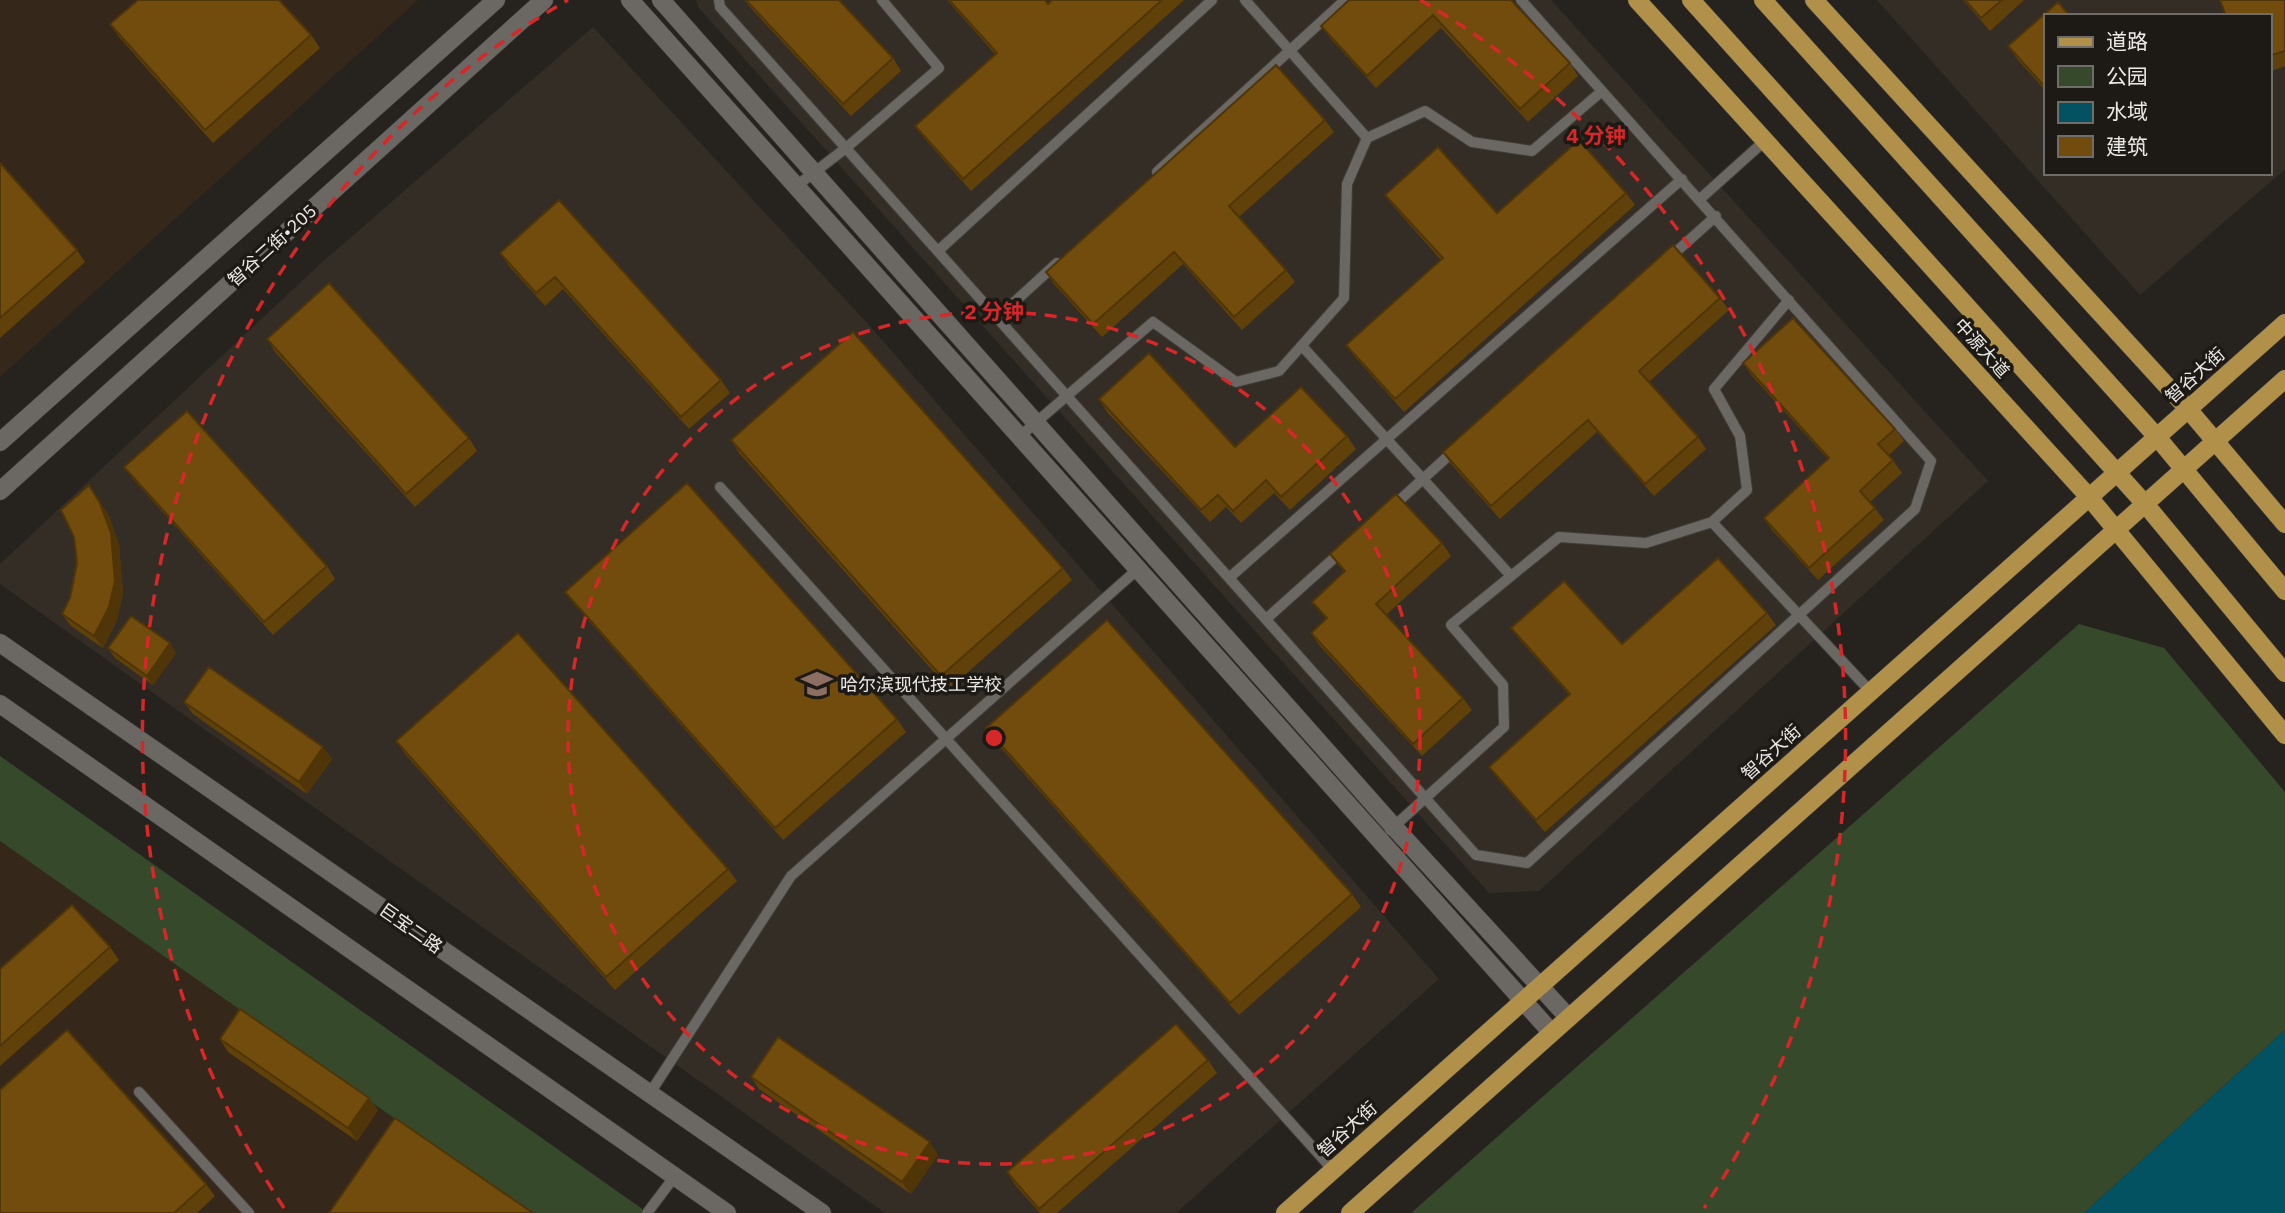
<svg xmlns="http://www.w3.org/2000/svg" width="2285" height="1213" viewBox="0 0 2285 1213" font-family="'IBM Plex Sans','Noto Sans SC',sans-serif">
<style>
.built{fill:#342d25;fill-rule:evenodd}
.industrial{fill:#35281a}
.green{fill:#36492b}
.water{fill:#025261}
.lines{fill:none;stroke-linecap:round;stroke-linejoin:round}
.lane-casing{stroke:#3f3d3a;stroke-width:12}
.secondary-casing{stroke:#3f3d3a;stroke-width:19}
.primary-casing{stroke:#3f3d3a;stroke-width:19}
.lane{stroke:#6b6763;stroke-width:10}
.secondary{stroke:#6b6763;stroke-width:18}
.primary{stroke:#b19149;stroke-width:18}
.wall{fill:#61410a}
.shaded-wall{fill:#4f3508}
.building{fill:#714c0c;stroke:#4f3508;stroke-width:2}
.ring{fill:none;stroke:#d62828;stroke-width:3.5;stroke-dasharray:12 9}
.labels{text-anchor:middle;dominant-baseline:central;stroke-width:7;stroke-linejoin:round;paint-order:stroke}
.street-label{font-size:18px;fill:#ebe9e6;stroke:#1d1a16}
.poi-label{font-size:18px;fill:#ebe9e6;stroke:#1d1a16;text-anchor:start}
.centre{fill:#d62828;stroke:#1d1a16;stroke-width:3.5}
.ring-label{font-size:21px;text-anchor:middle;font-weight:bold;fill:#d62828;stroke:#1d1a16;stroke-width:7;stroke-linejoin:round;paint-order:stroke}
</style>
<rect width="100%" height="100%" fill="#26231f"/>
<path class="built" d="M696,0h855l437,481 -449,410 -50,2 -790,-885z
M1877,0h408v169l-145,126zM2045,16h224v157h-224z
M593,27l275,297 571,655 -263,234h-291l-885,-629v-20l319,-299z"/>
<path class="industrial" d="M0,0h418l-418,377z
M0,841l155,109 374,263h-529z"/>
<path class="green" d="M2079,624l85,24 121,144v238l-201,183h-673z
M0,756l648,457h-119l-529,-372z"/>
<path class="water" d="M2285,1030v183h-201z"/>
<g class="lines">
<defs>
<path id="lane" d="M719,0l1,7 756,848 51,8 388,-354 16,-48 -410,-461
M1245,0l122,138
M1157,172l188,-172
M795,187l51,-39 93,-80 -57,-68
M1700,199l59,-53
M938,251l274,-251
M1667,260l49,-44
M997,318l60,-55
M1302,346l209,230
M1019,437l134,-115 83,60 43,-11 65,-73 3,-114 20,-46 58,-27 47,31 60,9 70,-60
M720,487l613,683
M1391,508l66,-60
M1712,522l158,169
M1229,578l453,-399
M1266,619l76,-68
M1390,830l114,-103 -1,-42 -52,-60 108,-88 87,6 66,-21 35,-32 -7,-54 -26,-47 75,-89
M139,1092l110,121
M650,1093l141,-217 347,-307
M647,1213l28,-37"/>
<path id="secondary" d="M630,0l921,1032
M661,0l733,827 174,190
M0,442l496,-442
M0,491l544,-491
M0,643l822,570
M0,704l727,509"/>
<path id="primary" d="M1637,0l452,497 196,238
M1691,0l455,505 139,168
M1763,0l394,437 128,154
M1814,0l374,409 97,115
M1285,1213l1000,-890
M1350,1213l935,-834"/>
</defs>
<use href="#lane" class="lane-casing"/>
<use href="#secondary" class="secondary-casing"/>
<use href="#primary" class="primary-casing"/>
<use href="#lane" class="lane"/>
<use href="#secondary" class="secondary"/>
<use href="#primary" class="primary"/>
</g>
<path class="wall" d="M745,0h94l54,58 8,13 -50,45 -102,-110z
M947,0h98l3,4 4,-4h132l-213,191 -47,-53 -9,-12 80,-72z
M1511,0l59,63 8,13 -50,46 -87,-94 -65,60 -46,-50 -9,-12z
M1963,0h61l-34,31z
M2285,0v66l-16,6v-56z
M2045,16v74l-28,-31 -9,-13z
M110,24l201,11 9,13 -107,95 -94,-106z
M1325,120l9,12 -95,85 47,53 9,12 -53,48 -59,-66 -81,73 -48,-53 -8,-12z
M0,163l77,87 8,12 -85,76z
M1626,193l9,12 -231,207 -49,-55 -9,-12 95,-85 -47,-53 -9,-12 112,18z
M559,200l162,180 9,13 -41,36 -126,-140 -18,17 -36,-40 -9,-13z
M1720,298l9,12 -80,72 49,55 8,12 -52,47 -57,-64 -97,87 -49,-55 -8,-12z
M267,339l202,99 8,13 -62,56 -140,-155z
M1743,363l152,66 9,12 -15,14 13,18 -32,29 14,18 -66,60 -46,-50 -8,-12 64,-59 -76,-83z
M1099,399l136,48 112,-11 9,13 -66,61 -16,-17 -33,30 -15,-16 -16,15 -103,-110z
M731,440l332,128 9,12 -123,109 -210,-236z
M124,467l203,99 8,13 -62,56 -140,-156z
M89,485l20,31 10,29 4,48 -6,27 -14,28 -32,-22 -9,-12 8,-16z
M1442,543l9,13 -65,59 77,83 9,12 -50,46 -103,-111 -8,-12 15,-14 -14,-17 32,-30 -14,-18z
M565,592l332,127 9,13 -123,108 -209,-236z
M1767,613l9,12 -231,207 -47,-53 -9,-12 80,-72 -49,-55 -9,-12 111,16z
M108,648l68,5 -23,32 -38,-27z
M184,702l139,45 9,12 -25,35 -114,-80z
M986,728l366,166 9,13 -122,108 -245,-275z
M396,741l332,128 9,12 -122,109 -210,-236z
M110,947l9,13 -119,106v-97z
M220,1039l158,71 -21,31 -129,-89z
M1208,1060l9,13 -160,140h-17l-25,-28 -8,-13z
M751,1077l187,78 -27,39 -152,-105z
M206,1184l9,12 -18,17h-197z"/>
<path class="shaded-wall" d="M89,485l20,31 10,29 4,48 -6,27 -14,28 -9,-12z
M170,643l6,10 -23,32 -6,-9z
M323,747l9,12 -25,35 -8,-12z
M369,1098l9,12 -21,31 -9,-13z
M930,1142l8,13 -27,39 -9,-12z"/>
<path class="building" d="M138,0h141l32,35 -106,95 -95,-106z
M746,0h93l54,58 -50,46z
M949,0h96l3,4 4,-4h110l-199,179 -48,-53 82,-73z
M1349,0h162l59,63 -50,46 -87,-94 -66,61 -46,-50z
M1965,0h37l-21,18z
M2220,0h65v51l-16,5v-40h-43z
M2058,2l12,14h-25v71l-37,-41z
M1276,65l49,55 -96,86 57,64 -52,47 -60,-65 -81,72 -47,-52z
M1579,140l47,53 -231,206 -49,-54 97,-87 -58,-63 53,-48 59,66z
M0,163l77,87 -77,68z
M559,200l162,180 -40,37 -126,-140 -19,16 -36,-40z
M1673,245l47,53 -81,73 59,66 -53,47 -57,-64 -97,86 -48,-54z
M329,283l140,155 -63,56 -139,-155z
M1793,318l102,111 -17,15 15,16 -33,31 15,17 -66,60 -45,-50 65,-60 -86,-95z
M853,332l210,236 -122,108 -210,-236z
M1149,353l86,94 66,-60 46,49 -66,61 -15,-17 -33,31 -15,-16 -17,15 -102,-111z
M187,411l140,155 -63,56 -140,-155z
M687,483l210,236 -122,109 -210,-236z
M89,485l11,18 11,30 4,48 -6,26 -15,29 -32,-22 8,-16 7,-35 -3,-26 -13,-27z
M1396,494l46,49 -66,61 87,94 -50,46 -102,-111 16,-15 -15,-16 33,-31 -15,-17z
M1718,558l49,55 -231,207 -47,-53 81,-73 -59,-66 53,-47 58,63z
M131,616l39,27 -23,33 -39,-28z
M1107,620l245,274 -122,109 -244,-275z
M518,633l210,236 -122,108 -210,-236z
M209,667l114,80 -24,35 -115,-80z
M72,905l38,42 -110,99v-77z
M240,1009l129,89 -21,30 -128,-89z
M1176,1024l32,36 -169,149 -32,-37z
M67,1030l139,154 -32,29h-174v-123z
M778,1037l152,105 -28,40 -151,-105z
M395,1118l138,95h-204z"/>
<g class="ring">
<circle cx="994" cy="738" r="426"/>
<path d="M284 1208A852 852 0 0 1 568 0M1420 0A852 852 0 0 1 1704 1208"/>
</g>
<defs>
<symbol id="school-bare" viewBox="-9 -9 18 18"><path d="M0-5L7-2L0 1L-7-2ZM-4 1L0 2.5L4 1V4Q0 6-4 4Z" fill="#8d6e63" stroke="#1d1a16" stroke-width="2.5" paint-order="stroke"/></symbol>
</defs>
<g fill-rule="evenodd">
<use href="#school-bare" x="795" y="662" width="44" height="44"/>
</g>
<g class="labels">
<g class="street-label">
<text transform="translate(272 245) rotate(-42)">智谷二街•205</text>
<text transform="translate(1982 348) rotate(48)">中源大道</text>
<text transform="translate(2195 375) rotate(-42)">智谷大街</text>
<text transform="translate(1771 752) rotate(-42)">智谷大街</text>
<text transform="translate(411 928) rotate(35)">巨宝二路</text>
<text transform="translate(1347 1129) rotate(-42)">智谷大街</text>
</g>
<g class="poi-label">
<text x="840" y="684">哈尔滨现代技工学校</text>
</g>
</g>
<circle cx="994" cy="738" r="10" class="centre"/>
<g class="ring-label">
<text x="1596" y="143">4 分钟</text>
<text x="994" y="319">2 分钟</text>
</g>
<rect x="2044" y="14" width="228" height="161" fill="#1d1a16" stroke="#6f6d69" stroke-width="2"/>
<rect x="2058" y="37" width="35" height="10" fill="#b19149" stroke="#6f6d69" stroke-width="2"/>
<text x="2106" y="49" font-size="21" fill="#ebe9e6">道路</text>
<rect x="2058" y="66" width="35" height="21" fill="#36492b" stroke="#6f6d69" stroke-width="2"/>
<text x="2106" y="84" font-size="21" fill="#ebe9e6">公园</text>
<rect x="2058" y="102" width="35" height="21" fill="#025261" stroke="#6f6d69" stroke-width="2"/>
<text x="2106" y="119" font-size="21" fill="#ebe9e6">水域</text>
<rect x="2058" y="136" width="35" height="21" fill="#714c0c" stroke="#6f6d69" stroke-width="2"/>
<text x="2106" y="154" font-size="21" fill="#ebe9e6">建筑</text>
</svg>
